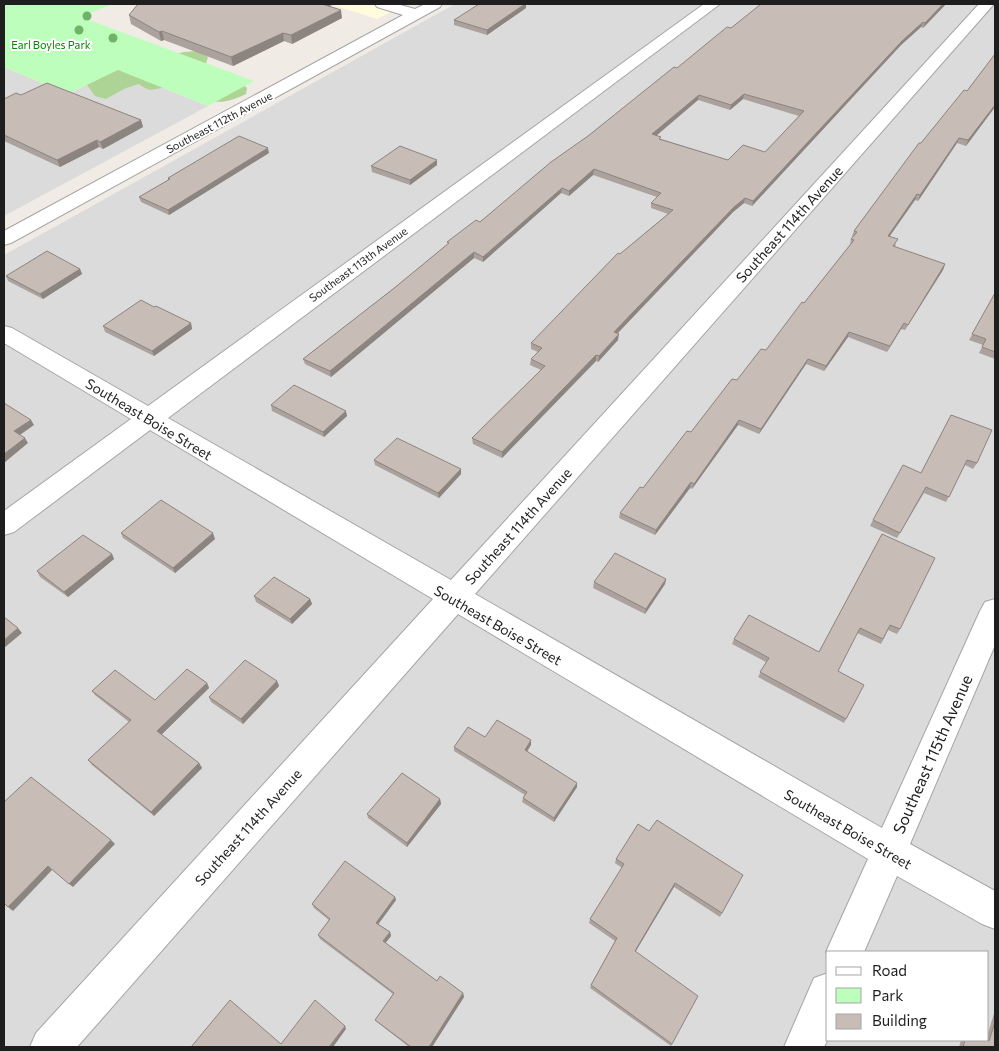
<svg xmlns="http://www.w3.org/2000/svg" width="999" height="1051" viewBox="0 0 999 1051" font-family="Commissioner,sans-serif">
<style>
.residential{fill:#dcdbdb;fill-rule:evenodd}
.education{fill:#fffcde}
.forest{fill:#add395}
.park{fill:#befebd}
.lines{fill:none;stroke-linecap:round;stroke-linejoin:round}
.minor-casing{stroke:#a5a5a5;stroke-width:2}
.minor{fill:#fff;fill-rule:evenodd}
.tree{fill:#6eb368}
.wall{fill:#aca29d;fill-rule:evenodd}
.shaded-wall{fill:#8c847f}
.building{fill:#c8bcb6;stroke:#8c847f;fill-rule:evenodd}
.labels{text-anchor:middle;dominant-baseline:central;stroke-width:4;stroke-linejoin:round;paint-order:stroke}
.far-park-label{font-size:11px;fill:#048603;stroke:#fff}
.far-street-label{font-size:11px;fill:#1e1e1e;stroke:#fff}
.street-label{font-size:14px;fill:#1e1e1e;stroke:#fff}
.near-street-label{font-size:16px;fill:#1e1e1e;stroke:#fff}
</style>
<rect width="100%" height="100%" fill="#f0ebe4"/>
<path class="residential" d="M455,4h540v1043h-991v-792zM828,952h160v88h-160z
M4,67l64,27 50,-24 90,36 -204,110z"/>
<path class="education" d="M330,4h76l-29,15z"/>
<path class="forest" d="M198,51l10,6 -3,10 38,18 4,3 -1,6c-27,13 -37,8 -63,-2 -5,-1 -11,-5 -15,-5 -14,1 -16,7 -29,-3l-13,4 -20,11 -11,-3 -10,-14 3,-5 96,-25z"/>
<path class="park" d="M4,4h109l-32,13 173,64 -46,25 -90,-36 -50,24 -64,-27z"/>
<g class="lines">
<defs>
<path id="minor" d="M375,4h22l18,5 10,-5h17l-2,3 -429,236 -7,2v-14l399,-216 -26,-8z
M704,4h16l-552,414 283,162 528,-576h15l-519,590 407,234 98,-217 5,-9 10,-3v46l-85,199 85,47v38l-13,-5 -85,-48 -33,76h-36v4l-2,-4 42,-93 -410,-245 -381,433h-47l6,-14 397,-434 -283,-169 -136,102 -10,3v-24l127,-92 -127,-76v-17l8,2 136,78z
M828,973v66l-4,8h-40l30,-69z"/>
</defs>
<use href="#minor" class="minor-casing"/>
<use href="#minor" class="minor"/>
</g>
<g class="tree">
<circle cx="87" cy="16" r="4.5"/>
<circle cx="79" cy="30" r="4.5"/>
<circle cx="113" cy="38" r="4.5"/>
</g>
<path class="wall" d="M946,4l-23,24 -2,-1 -20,18 -149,161 -8,-3 -11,9 -116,122 1,6 -20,22 -2,-1 -94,97 -29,-14 -1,-6 69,-68 -11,-5 1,-6 7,-7 -7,-3v-6l89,-89 48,-40 -17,-6v-5l6,-6 -64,-22 -24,21 -8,-3 -78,69 -9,-4 -143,119 -26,-13 -2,-5 90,-70 55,-45 -1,-2 33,-20 108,-86 143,-108zM743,99l56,17 -34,36 -37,8 -67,-21 -5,-3 42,-36 32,10z
M330,6l12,12 -50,26 -8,-3 -51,25 -69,-26 -3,1 -30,-17 -2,-9z
M526,8l-39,27 -33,-10v-5z
M995,54v53l-29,39 -9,-3 -39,58 -3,-1 -25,36 6,9 -2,2 51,17 -2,6 -38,60 -4,-1 -14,23 -39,-15 -24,34 -18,-7 -47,70 -21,-9 -46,64 -2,-1 -35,47 -36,-17 1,-5 23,-25 48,-56 46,-52 29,-30 38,-47 46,-58 1,-6 2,-2 -1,-1 2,-5 67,-88 46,-52z
M21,95l120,25 2,7 -40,22 -4,-2 -39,20 -56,-26v-42z
M269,153l-100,62 -28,-13 -2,-5 29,-17v-2z
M437,160v5l-27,20 -38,-13 -1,-6z
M80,269l2,5 -39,25 -35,-18 -2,-5z
M995,293v66l-16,-6 4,-8 -14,-5z
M154,307l37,16 1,6 -38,27 -49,-24 -2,-6z
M271,405l76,11 -23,21 -52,-26z
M951,415l26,48 -4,6 -8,-4 -19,37 -22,-9 -27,45 -27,-12 3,-6 48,-47z
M374,460l87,14 -22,24 -64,-33z
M121,533l94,6 -40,34 -52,-35z
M882,534l18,95 -3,5 -9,-4 -7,14 -24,-11 -19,38 8,48 -2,4 -86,-46 8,-15 -34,-18 2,-5 85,13z
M112,554l2,5 -46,38 -28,-20 -3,-6z
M666,579l-1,5 -20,30 -52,-26 1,-6z
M254,596l56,3 2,5 -20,20 -36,-22z
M277,681l2,5 -36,38 -32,-22 -2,-5z
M207,683l2,5 -48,47 38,28 3,5 -48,48 -62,-51 -4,-5 41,-38 -34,-27 -3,-4 63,9z
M485,737l46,3v5l-4,7 50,35 -23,35 -32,-20 1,-4 2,-3 -71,-44v-4z
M440,799l1,5 -34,43 -39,-29 -1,-4z
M649,831l94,44 -23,42 -46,-30 -38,64 36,93 -1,2 -81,-58 1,-3 24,-44 -26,-18 1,-4 32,-51 -7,-5 1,-4z
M395,897l1,3 -18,24 12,8 1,4 -6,7 52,38 26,12 1,4 -32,50h-23l-32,-25 -2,-2 18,-26 -73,-55 -2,-4 11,-15 -15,-12 -2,-4z
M995,1010v37h-36l2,-7h27v-7z"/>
<path class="shaded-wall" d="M318,4h16l-15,7z
M525,4h1v4l-39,27v-5z
M943,4h3l-23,24 2,-5z
M341,10l1,8 -50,26 -1,-9z
M923,22l-2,5 -20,18 -149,161 1,-5 149,-160z
M162,31l2,9 -3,1 -2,-9z
M283,33l1,8 -51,25 -2,-9z
M744,94l-1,5 -13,11 1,-5z
M699,95l-1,5 -47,40 1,-6z
M995,105v2l-29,39 2,-6z
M141,120l2,7 -40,22 -3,-7z
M959,138l-2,5 -39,58 2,-6z
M97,140l2,7 -39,20 -3,-7z
M268,148l1,5 -100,62 -1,-5z
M437,160v5l-27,20v-5z
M594,169l-1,6 -24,21v-5z
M562,188l-1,5 -78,69v-5z
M917,194l-2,6 -29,41 2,-5z
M745,198l-1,5 -11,9 -120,126 1,-6 120,-125z
M474,252v6l-143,119 -1,-6z
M945,264l-2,6 -38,60 3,-5z
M80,269l2,5 -39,25 -3,-5z
M191,323l1,6 -38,27 -2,-5z
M904,323l-3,6 -14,23 3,-6z
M849,332l-1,5 -24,34 2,-5z
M619,334l-1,6 -20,22 1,-6z
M596,355v6l-94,97v-6z
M808,359l-2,5 -47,70 2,-5z
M346,411l1,5 -23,21 -1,-5z
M31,420l3,5 -17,12 -3,-6z
M739,420l-1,5 -46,64 2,-5z
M25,438l3,5 -24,20v-9z
M461,469v5l-22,24 -1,-5z
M691,482l-1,6 -35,47 1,-5z
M213,533l2,6 -40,34 -2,-5z
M112,554l2,5 -46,38 -4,-5z
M666,579l-1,5 -20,30 1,-5z
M310,599l2,5 -20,20 -2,-5z
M18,628l4,5 -18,15v-8z
M277,681l2,5 -36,38 -2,-5z
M207,683l2,5 -49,48 -3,-5z
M531,740v5l-7,10 1,-5z
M199,763l3,5 -48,48 -3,-4z
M577,783v4l-23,35v-4z
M440,799l1,5 -34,43v-4z
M111,840l4,4 -42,43 -4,-3z
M48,866l4,4 -39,41 -5,-4z
M675,883l-1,4 -40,67 1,-3z
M395,897l1,3 -19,26 -1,-3z
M390,932l1,4 -7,9 -1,-4z
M463,993l1,4 -32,50h-3z
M345,1026l1,3 -13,18h-4z"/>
<path class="building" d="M138,4h184l19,6 -50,25 -8,-2 -52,24 -69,-26 -3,1 -30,-17z
M479,4h46l-38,26 -33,-10z
M761,4h182l-18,19 -2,-1 -21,19 -149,160 -8,-3 -11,9 -120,125 5,2 -20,22 -3,-1 -94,97 -30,-14 73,-72 -14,-7 11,-11 -11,-5 87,-90 2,1 53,-44 -22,-7 10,-10 -67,-24 -25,22 -7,-3 -79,69 -9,-5 -144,119 -27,-12 90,-70 56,-46 -2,-1 29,-22 4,2 71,-60 37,-26 86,-69 3,1 50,-41 4,1zM744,94l60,17 -39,41 -22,-7 -15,15 -69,-21 2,-2 -9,-3 47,-39 32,10z
M995,54v51l-27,35 -9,-2 -39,57 -3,-1 -29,42 10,3 -5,7 52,18 -37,61 -4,-2 -14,23 -41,-14 -23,34 -18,-7 -47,70 -22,-9 -45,64 -3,-2 -35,48 -36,-17 20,-26 3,1 44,-57 4,1 41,-53 5,1 24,-31 5,1 36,-48 2,1 50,-63 -3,-1 6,-7 -3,-1 65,-88h2l43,-53 3,1z
M47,83l94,37 -41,22 -3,-2 -40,20 -53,-25v-36l12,-6 5,2z
M239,136l29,12 -100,62 -29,-13 31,-18 -2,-1z
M400,146l37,14 -27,20 -39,-14z
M47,251l33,18 -40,25 -34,-18z
M995,293v59l-13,-5 4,-8 -14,-5z
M141,300l13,7 2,-1 35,17 -39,28 -49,-25z
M294,385l52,26 -23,21 -52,-27z
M4,403l27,17 -17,11 11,7 -21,16z
M951,415l41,15 -15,33 -10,-3 -18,37 -23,-10 -26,46 -27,-13 30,-55 18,8z
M397,438l64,31 -23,24 -64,-33z
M161,500l52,33 -40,35 -52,-35z
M882,534l53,24 -35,71 -10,-4 -7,14 -23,-11 -22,43 26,14 -18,34 -86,-47 9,-14 -35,-19 15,-24 70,37z
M83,535l29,19 -48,38 -27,-21z
M615,553l51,26 -20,30 -52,-27z
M274,577l36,22 -20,20 -36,-23z
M4,617l14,11 -14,12z
M245,660l32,21 -36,38 -32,-22z
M187,669l20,14 -50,48 42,32 -48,49 -63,-52 43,-40 -39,-29 23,-21 40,30z
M497,720l34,20 -6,10 52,33 -23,35 -31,-20 4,-6 -73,-45 14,-20 17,10z
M402,773l38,26 -33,44 -40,-29z
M31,777l80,63 -42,44 -21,-18 -40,41 -4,-4v-101z
M657,820l86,55 -21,38 -47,-30 -40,68 63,45 -26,48 -81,-59 26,-47 -27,-19 34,-55 -8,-5 22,-35 11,7z
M345,861l50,36 -19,26 14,9 -7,9 54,40 3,-5 23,17 -34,54h-18l-36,-27 19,-27 -76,-58 12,-16 -18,-15z
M230,1000l51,44 34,-44 30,26 -16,21h-138z
M995,1022v25h-32l2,-7h22l2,1z"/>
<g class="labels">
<g class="far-park-label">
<text x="51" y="44">Earl Boyles Park</text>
</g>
<g class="far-street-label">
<text transform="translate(219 122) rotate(-28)">Southeast 112th Avenue</text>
<text transform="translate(358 264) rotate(-36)">Southeast 113th Avenue</text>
</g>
<g class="street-label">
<text transform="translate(789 224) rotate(-48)">Southeast 114th Avenue</text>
<text transform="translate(149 419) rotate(31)">Southeast Boise Street</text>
<text transform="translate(518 526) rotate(-48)">Southeast 114th Avenue</text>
<text transform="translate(498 625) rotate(30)">Southeast Boise Street</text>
<text transform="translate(248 827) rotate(-48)">Southeast 114th Avenue</text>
<text transform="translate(848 829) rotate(30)">Southeast Boise Street</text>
</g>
<g class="near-street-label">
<text transform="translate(932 754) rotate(-66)">Southeast 115th Avenue</text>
</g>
</g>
<rect width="999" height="1051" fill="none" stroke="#1e1e1e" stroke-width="10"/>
<rect x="826" y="951" width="162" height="90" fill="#ffffff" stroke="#a5a5a5"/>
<rect x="836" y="967" width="25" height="8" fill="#ffffff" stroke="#a5a5a5"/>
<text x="872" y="976" font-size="15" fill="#1e1e1e">Road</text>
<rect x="836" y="988" width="25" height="15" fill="#befebd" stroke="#a5a5a5"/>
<text x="872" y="1001" font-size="15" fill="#1e1e1e">Park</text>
<rect x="836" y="1014" width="25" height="15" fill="#c8bcb6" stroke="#a5a5a5"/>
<text x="872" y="1026" font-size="15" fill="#1e1e1e">Building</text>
</svg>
